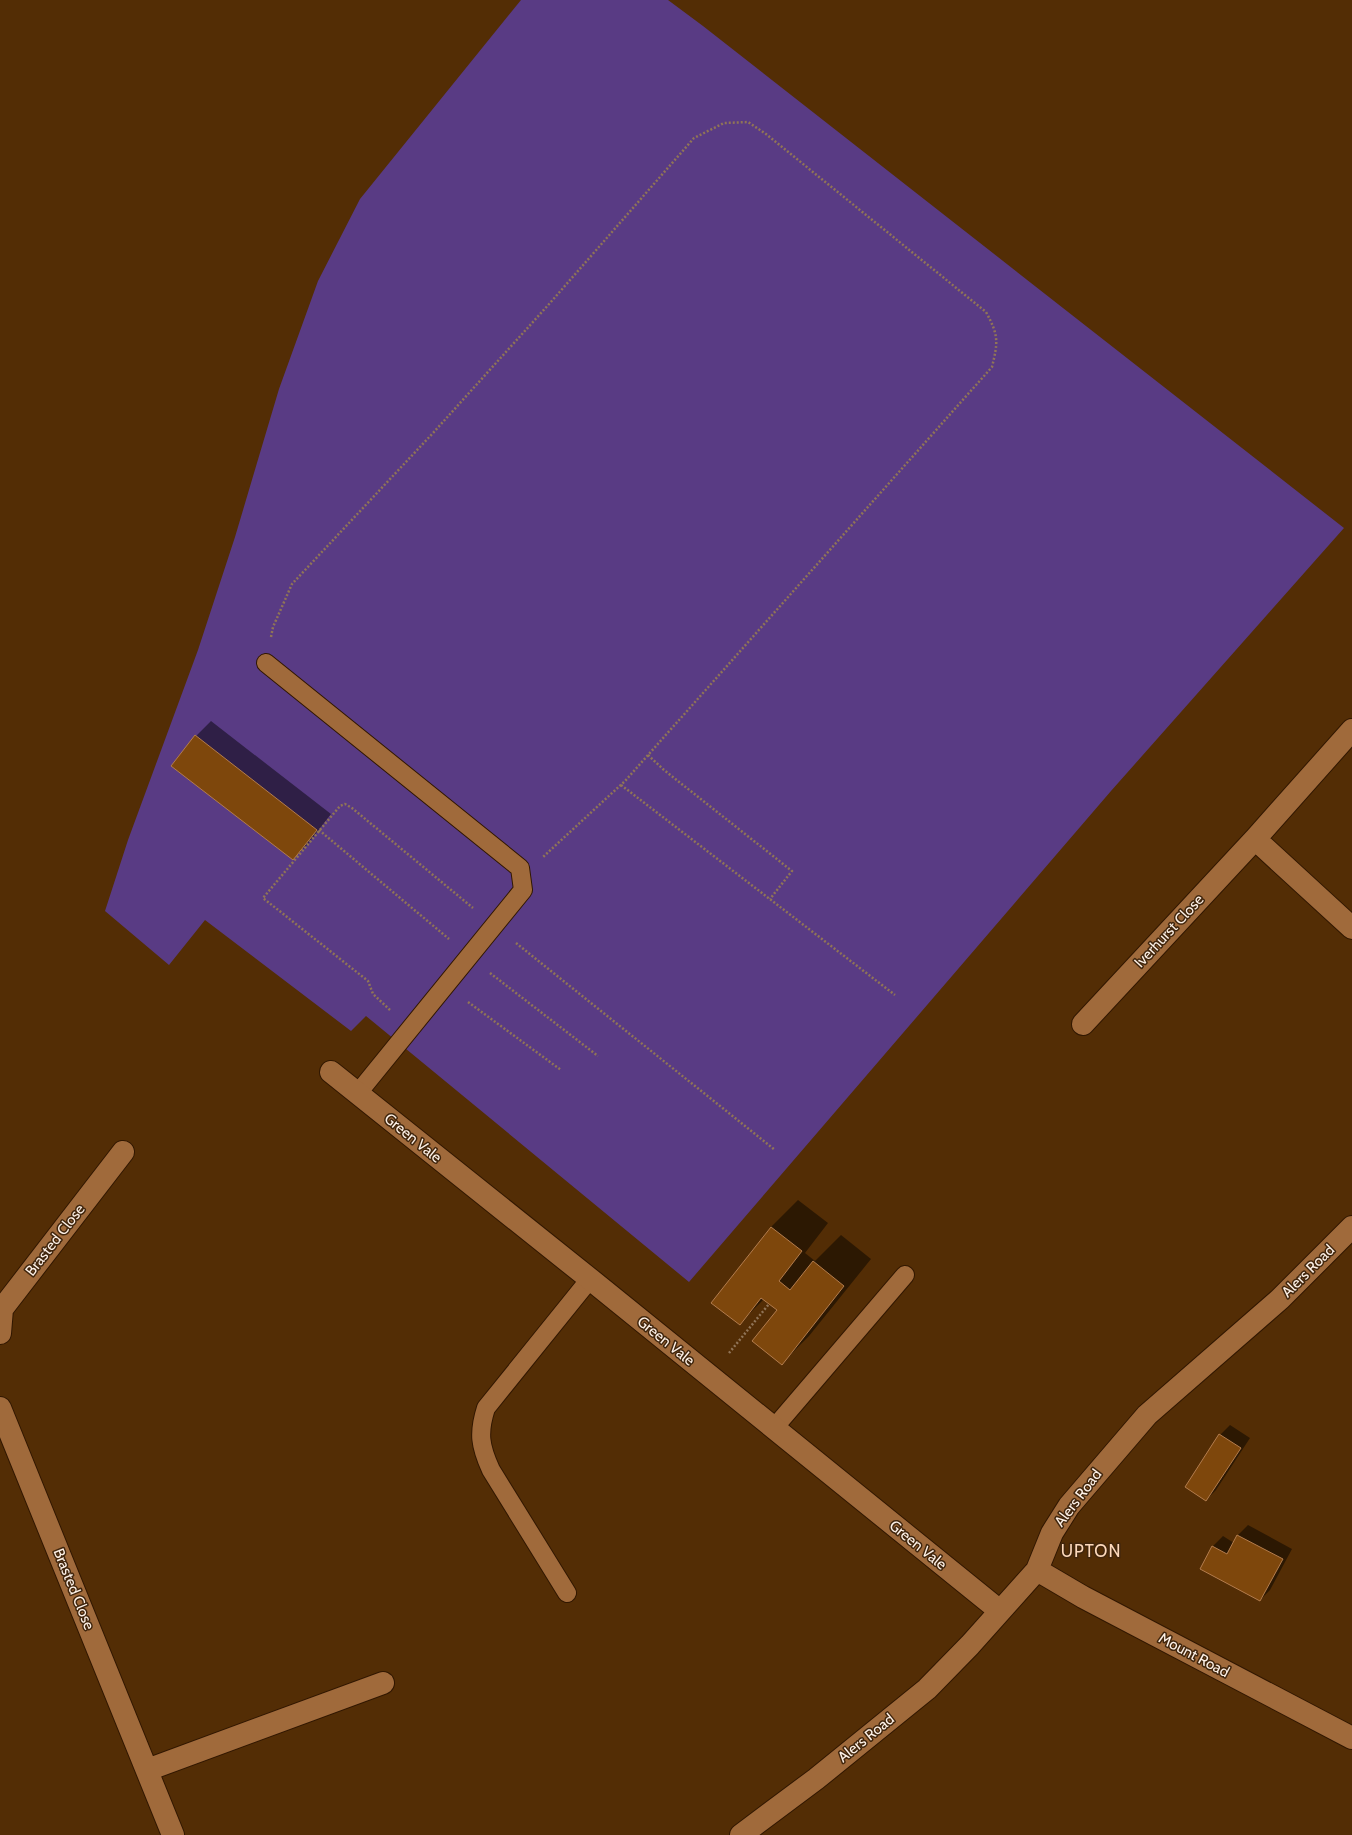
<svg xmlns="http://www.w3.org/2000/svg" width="1352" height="1835" viewBox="0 0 1352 1835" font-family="Cabin,sans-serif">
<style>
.green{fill:#593b84}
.shadow{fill:#0007}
.building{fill:#7e470c;stroke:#b37c4d}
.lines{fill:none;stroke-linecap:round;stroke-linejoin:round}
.lane-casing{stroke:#311700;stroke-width:20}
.street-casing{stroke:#311700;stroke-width:24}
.path{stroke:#907457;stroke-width:2.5;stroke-dasharray:2 2;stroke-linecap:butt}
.lane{stroke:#a06a3b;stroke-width:18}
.street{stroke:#a06a3b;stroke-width:22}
.labels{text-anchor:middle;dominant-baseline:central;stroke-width:3;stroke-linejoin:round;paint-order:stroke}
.street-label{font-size:15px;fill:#fdf1e7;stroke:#41260d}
.quarter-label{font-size:17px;letter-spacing:1px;fill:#fdd9bc;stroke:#41260d}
</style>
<rect width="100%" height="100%" fill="#532d05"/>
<path class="green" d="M521,0h147l35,26 641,502 -233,263 -422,491 -323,-266 -15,15 -146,-111 -36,45 -64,-54 23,-71 70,-190 37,-113 44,-148 39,-108 42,-82z"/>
<path class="shadow" d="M211,721l120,93 -23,30 -15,15 -97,-123z
M798,1200l30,23 -23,30 10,8 26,-26 30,24 -62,77 -27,27 -4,-53 -14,-11 -25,25 -27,-21 59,-76z
M1230,1425l20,13 -34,52 -10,10 14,-65z
M1248,1525l44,24 -22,41 -10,10 -47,-54 10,-10 11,7 4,-8z"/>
<path class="building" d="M195,735l122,95 -24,30 -122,-94z
M771,1227l31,24 -23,30 11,9 23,-29 31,25 -62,79 -30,-24 25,-31 -16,-12 -21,27 -29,-22z
M1219,1434l22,14 -35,53 -21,-14z
M1237,1535l46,24 -23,42 -60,-32 12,-23 15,8z"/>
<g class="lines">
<defs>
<path id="lane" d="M266,663l254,205 3,22 -165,203
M774,1428l131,-153
M567,1593l-76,-123c-11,-24 -13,-37 -5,-62l104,-129"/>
<path id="street" d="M1352,730l-97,109 97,89
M1083,1024l172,-185
M331,1072l259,207 410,332
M0,1333l2,-24 121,-157
M0,1408l173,427
M1037,1570l46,27 269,141
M147,1770l236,-87
M741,1835l75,-56 111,-90 43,-44 67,-75 15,-37 17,-27 78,-91 133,-116 72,-72"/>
</defs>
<use href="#lane" class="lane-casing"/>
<use href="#street" class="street-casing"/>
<path class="path" d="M271,637l2,-10 19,-43 141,-151 117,-130 144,-165 30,-15 24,-1 18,12 220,178c13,24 12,30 6,55l-367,414 -82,76
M648,755l16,15 128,101 -22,28
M621,785l274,210
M319,830l130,109
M516,943l259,207
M490,973l108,83
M468,1002l93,68
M390,1010l-17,-16 -5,-13 -105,-83 77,-92 5,-2 7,4 121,100
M729,1353l40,-49"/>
<use href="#lane" class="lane"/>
<use href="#street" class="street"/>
</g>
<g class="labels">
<g class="street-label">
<text transform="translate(1169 931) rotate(-47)">Iverhurst Close</text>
<text transform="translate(413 1138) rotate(39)">Green Vale</text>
<text transform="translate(55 1240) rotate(-52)">Brasted Close</text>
<text transform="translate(1308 1271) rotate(-45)">Alers Road</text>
<text transform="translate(666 1341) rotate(39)">Green Vale</text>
<text transform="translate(1078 1498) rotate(-53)">Alers Road</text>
<text transform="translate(918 1545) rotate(39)">Green Vale</text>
<text transform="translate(74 1589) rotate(68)">Brasted Close</text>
<text transform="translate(1194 1655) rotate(28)">Mount Road</text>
<text transform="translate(866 1738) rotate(-39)">Alers Road</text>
</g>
<g class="quarter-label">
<text x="1091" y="1551">UPTON</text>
</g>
</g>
</svg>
